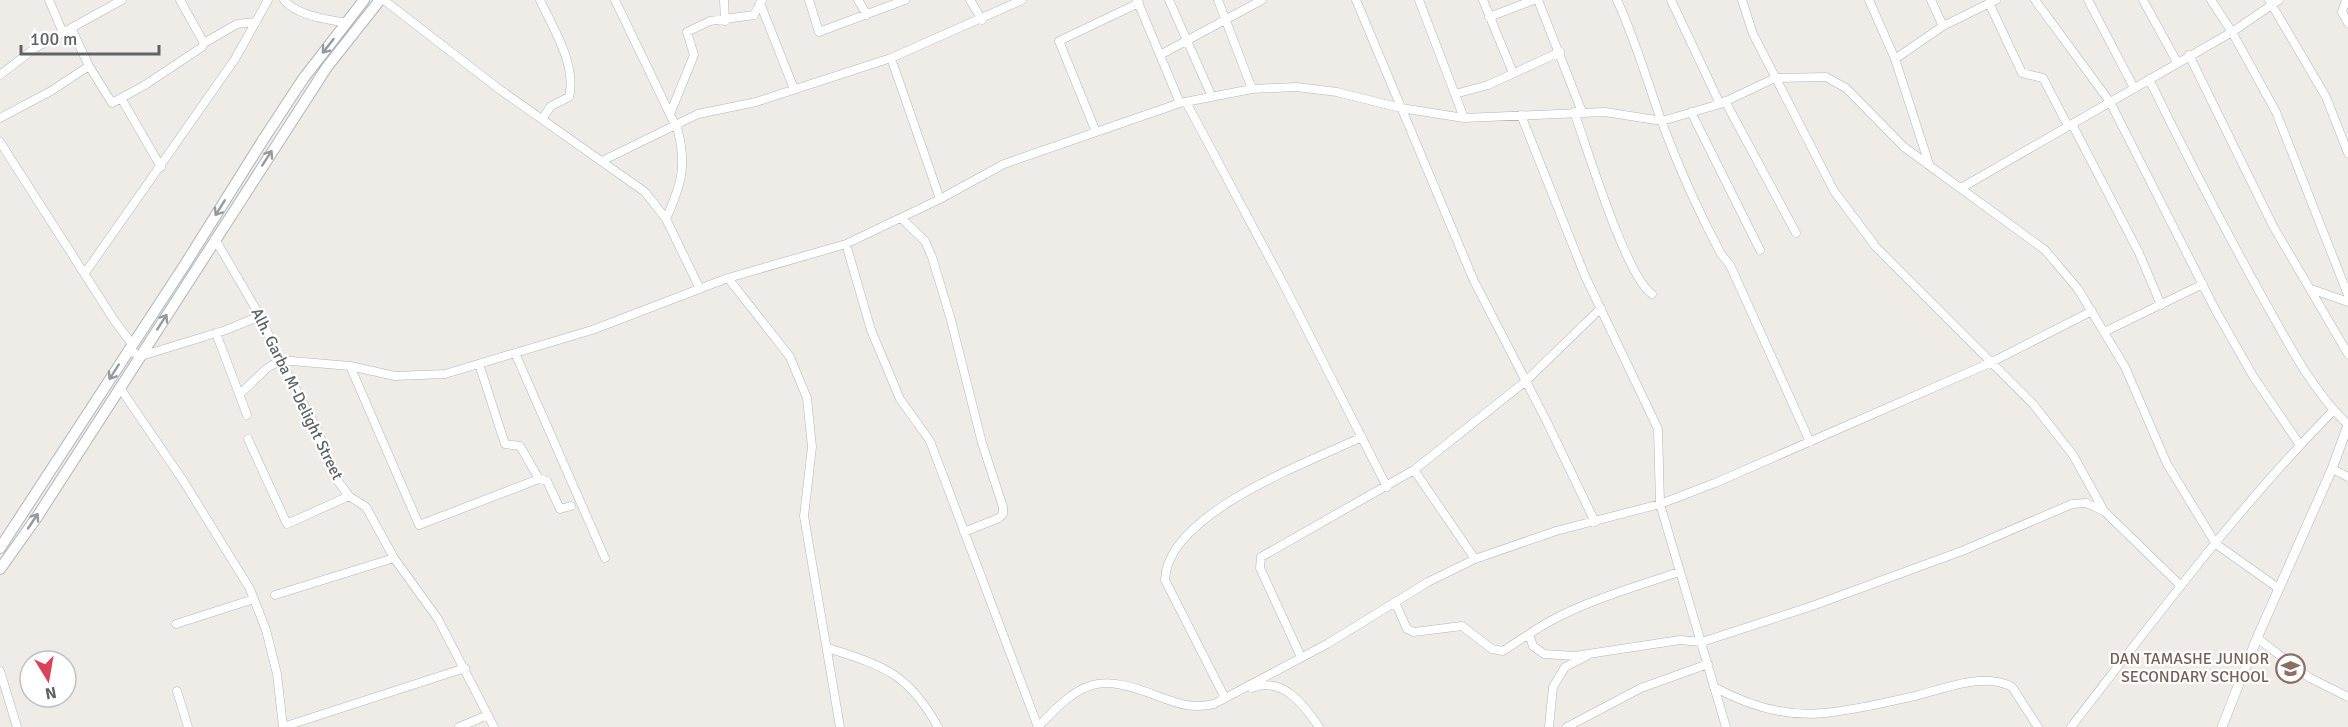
<svg xmlns="http://www.w3.org/2000/svg" width="2348" height="727" viewBox="0 0 2348 727" font-family="Signika,sans-serif">
<style>
.lines{fill:none;stroke-linecap:round;stroke-linejoin:round}
.minor-casing{stroke:#b2b5b8;stroke-width:9}
.tertiary-casing{stroke:#b2b5b8;stroke-width:10}
.secondary-casing{stroke:#b1b5b8;stroke-width:12}
.minor{stroke:#fff;stroke-width:8}
.tertiary{stroke:#fff;stroke-width:9}
.secondary{stroke:#fff;stroke-width:10}
.oneway{stroke:#979a9c}
.labels{text-anchor:middle;dominant-baseline:central;stroke-width:4.5;stroke-linejoin:round;paint-order:stroke}
.street-label{font-size:16px;fill:#5f6366;stroke:#fff}
.education-label{font-size:16px;fill:#785e54;stroke:#fff;text-anchor:end}
</style>
<rect width="100%" height="100%" fill="#efece7"/>
<g class="lines">
<defs>
<path id="minor" d="M49,0l14,33
M180,0l24,43 33,-19 19,-2
M284,0c13,16 43,19 62,23
M384,0l115,89 146,103 21,27 34,70
M540,0c13,28 37,65 29,97l-18,9 -9,13
M615,0l63,131c9,36 3,54 -12,88
M724,0l1,21
M809,0l10,32 86,-32
M858,0l9,15
M970,0l12,20
M1137,0l43,103
M1169,0l43,97
M1218,0l34,89
M1356,0l118,281 72,139 49,102
M1419,0l45,118
M1483,0l30,73
M1538,0l44,112
M1617,0c18,39 30,80 44,120 17,46 37,91 60,134l9,11 80,177
M1671,0l49,104
M1742,0l11,34 81,157 42,56 157,157 40,51 31,56 77,75
M1869,0l26,59 34,105
M1931,0l12,26
M2035,0l75,102 106,209 37,65 47,69
M2088,0l46,88
M2143,0l34,62
M2211,0l21,32 44,80 72,183
M2269,0l57,97 22,56
M2346,0l-4,12 6,11
M760,3l34,86
M1989,3l33,70 21,5 25,48
M1489,17l45,-17
M71,28l18,38 23,37 33,-18 57,-38 2,-4
M1160,55l102,-55
M2189,55l84,171 75,128
M891,58l49,141
M1895,59l48,-33 53,-26
M0,75l35,-27 87,-48
M2149,79c35,72 72,143 111,214 26,46 50,95 88,132
M1455,94l33,-9 72,-33
M121,98l40,69
M1725,101l71,132
M1186,102l100,187 101,198
M1574,112c13,35 52,165 78,182
M1691,112l69,138
M670,114l24,-59 -7,-23 23,-11 44,-6 8,-15
M1521,115l64,161 73,153 2,75 66,223
M0,118l51,-27 38,-25
M2072,124l67,129 22,52
M1096,132l-37,-91 80,-38
M0,142l114,178 18,24
M602,161l96,-47 58,-12 135,-44 131,-58
M1961,188l271,-156 47,-32
M901,218l24,23 7,16 19,63 31,123 21,64v7l-4,4 -35,14
M215,239l45,77 20,44 36,67 21,53 12,16 17,11 28,51 44,61 56,108
M846,244l25,86 29,69 30,42 108,286
M85,273l150,-214 33,-59
M728,278l62,79 17,41 5,49 -8,69 36,211
M2314,290l34,12
M2104,332l99,-48
M216,333l31,82
M128,350l13,6 85,-26 34,-14
M515,353l90,205
M479,364l26,80 15,2 19,33 8,2 13,28 11,-3
M350,366l69,159 120,-46
M120,388l64,94 66,107 16,41 11,44 6,53
M240,394l26,-25 14,-9 70,6 45,10 50,-2 147,-44 136,-52 118,-34 94,-45 64,-35 176,-61 72,-14 44,-2 41,5 64,16 63,10 141,-6 57,9 58,-17 55,-26 51,-1 20,11 58,59 141,103 33,39 47,78 42,97 49,80 62,44
M248,439l39,85 62,-28
M2332,469l16,8
M1414,470l61,89
M1679,572c-50,17 -106,32 -150,62l4,12 11,8 31,2 105,-16 22,2 110,-36 150,-55 110,-47 14,-1 18,8
M275,595l119,-37
M1395,602l12,27 7,3 48,-6 30,23 11,2 26,-17
M176,624l78,-25
M2257,638l53,40 38,19
M828,648c56,18 80,25 110,79
M1301,657l-41,-89 1,-11 153,-87 112,-89 75,-73
M0,671l17,56
M1714,687c33,18 72,30 110,26 32,-3 64,-11 95,-18 27,-7 66,-23 93,-8l26,40
M1252,688c31,-12 52,17 67,39
M177,691l11,36
M1225,698l-60,-118c2,-67 144,-118 197,-143
M1039,726c44,-47 60,-53 121,-29 19,7 33,12 54,7l113,-60 101,-62 47,-23 81,-28 104,-27 55,-21 275,-120 102,-52
M283,727l182,-59
M459,727l29,-12
M1549,727l4,-40 12,-20 22,-11
M1567,727l74,-39 67,-24
M2071,727c84,-108 166,-219 262,-316"/>
<path id="tertiary" d="M2222,727l35,-89 75,-169 16,-44"/>
<path id="secondary" d="M0,548l184,-282 79,-126 40,-61 61,-79
M0,569l37,-52 290,-450 53,-67"/>
</defs>
<use href="#minor" class="minor-casing"/>
<use href="#tertiary" class="tertiary-casing"/>
<use href="#secondary" class="secondary-casing"/>
<use href="#minor" class="minor"/>
<use href="#tertiary" class="tertiary"/>
<use href="#secondary" class="secondary"/>
</g>
<defs><path id="oneway-shaft" d="M-6 0H5M1.5-3L5.5 0L1.5 3" fill="none" stroke-width="1.6" stroke-linecap="round" stroke-linejoin="round" transform="scale(1.5)"/></defs>
<g class="oneway">
<use href="#oneway-shaft" transform="translate(328 46) rotate(128)"/>
<use href="#oneway-shaft" transform="translate(267 158) rotate(-57)"/>
<use href="#oneway-shaft" transform="translate(220 208) rotate(122)"/>
<use href="#oneway-shaft" transform="translate(162 322) rotate(-57)"/>
<use href="#oneway-shaft" transform="translate(114 372) rotate(123)"/>
<use href="#oneway-shaft" transform="translate(33 521) rotate(-56)"/>
</g>
<defs>
<symbol id="school-ring" viewBox="-11 -11 22 22"><circle r="9.5" fill="#fff" stroke="#8d6e63" stroke-width="1.5"/><path d="M0-5L7-2L0 1L-7-2ZM-4 1L0 2.5L4 1V4Q0 6-4 4Z" fill="#8d6e63"/></symbol>
</defs>
<g fill-rule="evenodd">
<use href="#school-ring" x="2274" y="652" width="33" height="33"/>
</g>
<g class="labels">
<g class="street-label">
<text transform="translate(297 394) rotate(64)">Alh. Garba M-Delight Street</text>
</g>
<g class="education-label">
<text x="2269" y="659">DAN TAMASHE JUNIOR<tspan x="2269" dy="18">SECONDARY SCHOOL</tspan></text>
</g>
</g>
<g transform="translate(48 679) rotate(169)"><circle r="28" fill="#ffffff" stroke="#bfc1c2" stroke-width="1.5"/>
<path d="M0-4.5L10 22L0 15L-10 22Z" fill="#d9435a"/>
<text y="-9" font-size="16" font-weight="bold" text-anchor="middle" fill="#5f6366">N</text>
</g>
<path d="M21 45v9h138v-9" fill="none" stroke="#5f6366" stroke-width="3"/>
<text x="30" y="45" font-size="18" fill="#5f6366" stroke="#ffffff" stroke-width="4.5" paint-order="stroke">100 m</text>
</svg>
